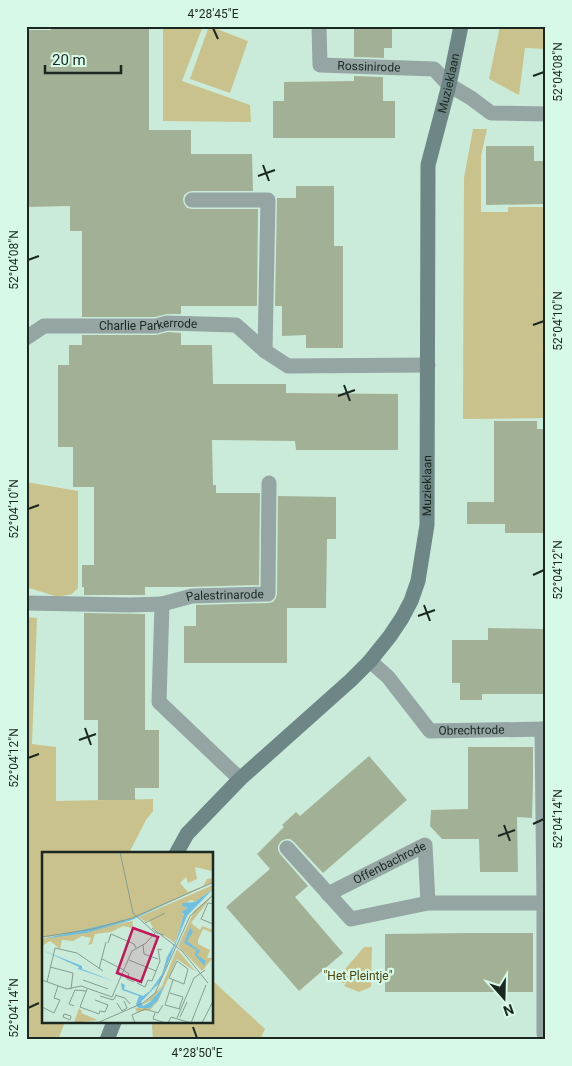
<svg xmlns="http://www.w3.org/2000/svg" width="572" height="1066" viewBox="0 0 572 1066" font-family="Roboto,sans-serif">
<style>
.green{fill:#cac28c}
.building{fill:#a2b196}
.lines{fill:none;stroke-linecap:round;stroke-linejoin:round}
.street{stroke:#94a5a4;stroke-width:15}
.secondary{stroke:#6e8786;stroke-width:15}
.ticks{fill:none;stroke:#1b2721;stroke-width:2}
.labels{text-anchor:middle;dominant-baseline:central;stroke-width:4.5;stroke-linejoin:round;paint-order:stroke}
.street-label{font-size:12px;fill:#1b2721;stroke:#d7f9e7}
.park-label{font-size:12px;fill:#4e4610;stroke:#d7f9e7}
.inset-road{fill:none;stroke:#849d90;stroke-width:1}
.view{fill:#c2185b;fill-opacity:0.15;stroke:#c2185b;stroke-width:2.5}
.inset-edge{fill:none;stroke:#1b2721;stroke-width:2.5}
.neatline{fill:none;stroke:#1b2721;stroke-width:2}
.ticks-label{font-size:12px;text-anchor:middle;fill:#1b2721}
</style>
<rect width="100%" height="100%" fill="#caebda"/>
<path class="green" d="M163,26h40l-21,55 68,24 1,17 -88,-1z
M209,26l39,15 -18,52 -40,-14z
M500,26h46v23l-21,-1 -6,47 -30,-16z
M473,129h14l-6,27v56h27v-5h38v211l-83,1 1,-241z
M26,482l52,9v97l-6,6 -14,3 -32,-10z
M26,617l11,1 -5,126 24,3v54l97,-2v12l-7,9 -17,33 -85,1v168h21l-7,18h-32z
M364,947h8l-1,40 -12,5 -15,-6 2,-3h-4l-2,-8z
M213,981l52,48 -5,11h-107l-1,-14 1,-4h59z"/>
<path class="building" d="M51,26h98v104h42v24h61l1,37h-61l-4,1 -4,3 -1,5 1,4 3,4 5,1h66l-1,97h-76v8h-14l-12,3h-73v-86h-12v-25l-44,1v-177h25z
M354,26h38v22h-8v10l-30,-1z
M354,76l29,1v24h12v37h-122v-37h11v-19l70,-1z
M486,146h48v15h12v43l-60,1z
M296,186h38v60h9v102h-37v-13l-24,1v-30h-7l2,-108h19z
M168,332l13,1v12h31l1,39h73v9l112,1v56h-102l-1,-9 -83,-1 1,45h3v8h44l-1,92 -71,2h-43v8h-61v-8h-2v-22h12v-78h-21v-40h-15v-82h11v-20h13v-10h74z
M494,421h43v8h9v104h-41v-9h-38v-22h27z
M278,496l58,1v42h-9l-1,69h-39v55h-103v-37h12v-21l72,-2 5,-1 3,-4 1,-4z
M84,613l61,1v116h14v58h-24v12h-37v-80h-14z
M488,628l58,1v65h-64v6h-22v-17h-8v-43h36z
M468,747h65v34l-1,37 -15,-1 1,55h-38l-1,-33h-37l-12,-13 1,-16 37,-1z
M369,756l38,44 -84,73 -29,-31 -4,-3h-4l-5,2 -3,5v4l2,4 28,32 -13,11 48,56 -44,38 -73,-84 44,-38 -13,-15 27,-27 -2,-2 14,-13 4,4z
M468,933h65v59h-148v-58z"/>
<g class="lines">
<g class="street">
<path id="s1" d="M319,26l1,39 114,4 15,16 22,13 20,15 55,1"/>
<path d="M192,200h76l-3,151"/>
<path id="s2" d="M26,338l18,-12h112l11,-3 69,2 29,26 23,15 140,-1"/>
<path d="M26,603l104,2 32,-1 -3,98 81,77"/>
<path id="s3" d="M162,604l30,-8 76,-2 1,-111"/>
<path id="s4" d="M370,661l18,16 42,54 116,-2"/>
<path d="M542,729l2,174v131"/>
<path d="M287,848l64,71 77,-16h116"/>
<path id="s5" d="M328,894l97,-49 3,58"/>
</g>
<g class="secondary">
<path id="s6" d="M176,854l11,-20 53,-55 111,-99 19,-19 20,-25 12,-18 9,-17 7,-20 9,-56 1,-360 21,-80 12,-59"/>
<path d="M107,1040l7,-18"/>
</g>
</g>
<path class="ticks" d="M213,28l5,11M533,76l11,-4M263,165l6,16M258,176l17,-6M28,260l11,-4M533,325l11,-4M344,385l6,16M338,396l17,-6M28,509l11,-4M533,575l11,-5M424,605l6,16M418,616l17,-6M85,728l6,17M79,740l17,-6M28,758l11,-4M533,824l11,-5M504,825l6,16M498,836l17,-6M28,1008l11,-5M193,1027l4,11"/>
<g class="labels">
<g class="street-label">
<text stroke="none"><textPath href="#s1" startOffset="88">Rossinirode</textPath></text>
<text stroke="none"><textPath href="#s6" startOffset="870">Muzieklaan</textPath></text>
<text stroke="none"><textPath href="#s2" startOffset="126">Charlie Parkerrode</textPath></text>
<text stroke="none"><textPath href="#s6" startOffset="465">Muzieklaan</textPath></text>
<text stroke="none"><textPath href="#s3" startOffset="64">Palestrinarode</textPath></text>
<text stroke="none"><textPath href="#s4" startOffset="134">Obrechtrode</textPath></text>
<text stroke="none"><textPath href="#s5" startOffset="69">Offenbachrode</textPath></text>
</g>
<g class="park-label">
<text x="358" y="976">"Het Pleintje"</text>
</g>
</g>
<g transform="translate(42 852)">
<rect width="171" height="171" fill="#caebda"/>
<path d="M0,0h171v23l-1,-4 -17,-4 2,12 -9,4 -2,-6 -6,6 8,9 15,-6 4,-7 6,-1v4l-74,34 -44,13 -53,9zM171,33v4l-18,13 -4,-2 -9,6 6,2 -7,5 3,1 -9,29 -22,-15 -4,-8 16,-8 -20,10 -6,-5zM171,43l-22,28 9,7 2,-4 11,4v3l-10,-4 -5,11v4l12,6 -3,8h6l-11,13 -24,-25 16,-35zM91,69l-1,7 -9,-2 -12,6 -16,2 -3,10 -4,1 3,-7 -9,-2 -9,5 -11,-1 -2,9 -10,-8 -8,5v-7zM135,97l19,23 -19,-13 -19,42 -8,9 -13,2 -2,-4h15l7,-8 6,-14 -11,14 -10,5 20,-19zM37,156l3,3 -4,7 3,-5 17,7 -24,3z" fill="#cac28c"/>
<path d="M171,30l-81,38 -46,13 -44,6 92,-21zM171,37l-26,27 -27,66 -19,20 2,4 7,-4 14,-16 -6,14 -8,8h-12l-2,-4 3,-8 -17,-6 -1,-7 4,2 -1,4 19,7 7,-5 12,-17 5,-17 9,-16 8,-27 -3,-2 7,-4 -6,-2 1,-3 12,-1zM148,75l3,5 -6,9 13,10 -3,4 9,6 -2,5 -9,-11 1,-5 -12,-7zM0,98l40,16v3l34,13 -38,-13 1,-2z" fill="#70bfdf"/>
<path class="inset-road" d="M78,0l13,61 21,19 10,3M103,71l20,-10M171,72l-12,-5 7,-16 6,1M110,76l30,23 26,32M0,85l51,-8 39,-11 82,-36M66,91l3,-9 23,10 2,4M101,93l1,9 14,5M60,107l20,10 7,5 -2,5 7,3M87,108l27,11M135,109l11,8 -4,15 -15,-6zM8,115l23,6 -2,16M57,117l7,-27M0,128l25,9 14,-3 31,11 20,-46 14,-8 9,-10M41,128l25,9M5,130l8,-34 22,5 26,18M95,131l8,4 3,-7 4,1 8,-20 -2,-12 4,1M45,137l-7,18 19,7 1,-3 5,1 3,-7 -13,-5M128,141l13,4 -4,12M73,143l10,3 5,6M58,144l13,4 3,-4M75,151l5,8 5,-3 -3,-7M123,153l8,-25M123,153l15,4M32,154l-5,-2 6,-14 11,1M0,155l12,6 6,-13 -6,-2 4,-12M113,161l-2,6 13,4M22,162l7,2 -1,4 -7,-3zM138,165l7,-15M135,166l17,-40 11,-8M55,171l46,-20 12,-10 35,-77 24,-22M93,171l-3,-8 13,-6 13,4 5,-8M126,171l3,-6 20,6M149,171l15,-38M160,171l12,-24"/>
<path class="view" d="M91,76l25,9 -17,45 -24,-9z"/>
<rect width="171" height="171" class="inset-edge"/>
</g>
<rect width="572" height="1066" fill="none" stroke="#d7f9e7" stroke-width="55"/>
<g transform="translate(504 998) rotate(160)" stroke="#d7f9e7" stroke-width="4" paint-order="stroke">
<path d="M0-4L9 19L0 12L-9 19Z" fill="#1b2721"/>
<text y="-8" font-size="14" font-weight="bold" text-anchor="middle" fill="#1b2721">N</text>
</g>
<path d="M45 65v8h76v-8" fill="none" stroke="#1b2721" stroke-width="2.5"/>
<text x="52" y="65" font-size="15" fill="#1b2721" stroke="#d7f9e7" stroke-width="4" paint-order="stroke">20 m</text>
<rect x="28" y="28" width="516" height="1010" class="neatline"/>
<g class="ticks-label">
<text x="213" y="18">4°28'45"E</text>
<text transform="translate(558 72) rotate(-90)" y="4">52°04'08"N</text>
<text transform="translate(14 260) rotate(-90)" y="4">52°04'08"N</text>
<text transform="translate(558 321) rotate(-90)" y="4">52°04'10"N</text>
<text transform="translate(14 509) rotate(-90)" y="4">52°04'10"N</text>
<text transform="translate(558 570) rotate(-90)" y="4">52°04'12"N</text>
<text transform="translate(14 758) rotate(-90)" y="4">52°04'12"N</text>
<text transform="translate(558 819) rotate(-90)" y="4">52°04'14"N</text>
<text transform="translate(14 1008) rotate(-90)" y="4">52°04'14"N</text>
<text x="197" y="1057">4°28'50"E</text>
</g>
</svg>
